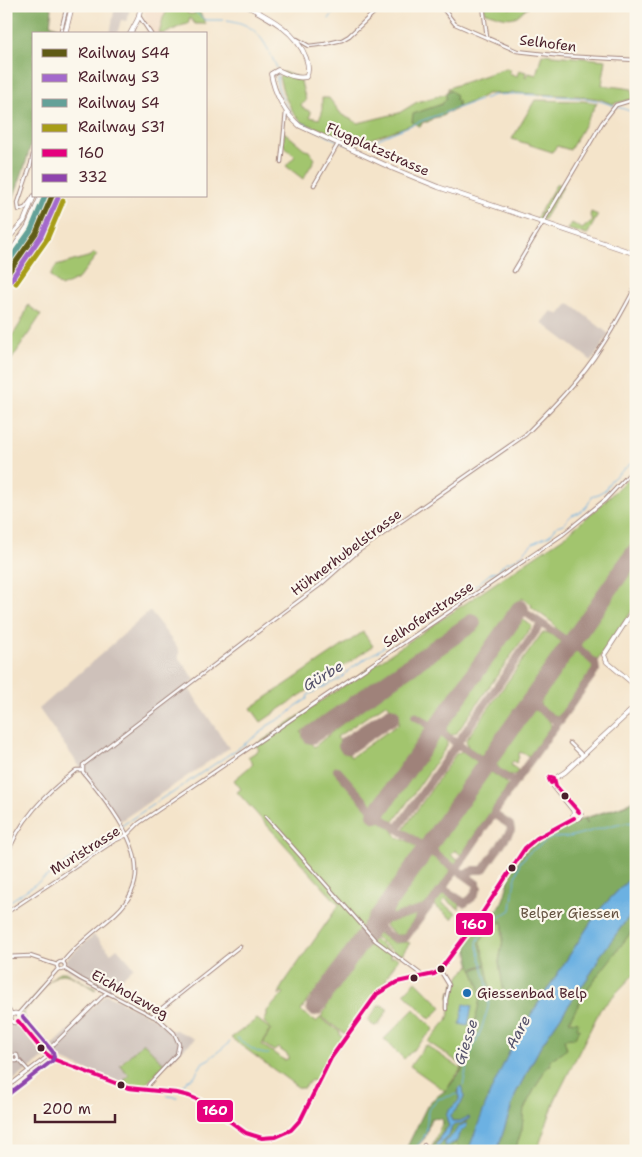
<svg xmlns="http://www.w3.org/2000/svg" width="642" height="1157" viewBox="0 0 642 1157" font-family="'Shantell Sans',sans-serif">
<style>
.built{fill:#f1d5bd}
.industrial{fill:#cec1ba}
.green{fill:#a2c56e;stroke:#76724c;fill-rule:evenodd}
.forest{fill:#81aa61;stroke:#666446;fill-rule:evenodd}
.water{fill:#6cb1e2;stroke:#5b6886}
.lines{fill:none;stroke-linecap:round;stroke-linejoin:round}
.stream{stroke:#6cb1e2;stroke-width:1}
.taxiway{stroke:#9f827a;stroke-width:8}
.runway{stroke:#9f827a;stroke-width:18}
.street-casing{stroke:#9f827a;stroke-width:4.5}
.secondary-casing{stroke:#9f827a;stroke-width:5.5}
.street{stroke:#fff;stroke-width:2.5}
.secondary{stroke:#fff;stroke-width:4}
.bus-1-casing{stroke:#fbf7ec;stroke-width:8}
.bus-2-casing{stroke:#fbf7ec;stroke-width:8}
.bus-1{stroke:#e5007d;stroke-width:4}
.bus-2{stroke:#8e44ad;stroke-width:4}
.rail-1-casing{stroke:#fbf7ec;stroke-width:9}
.rail-2-casing{stroke:#fbf7ec;stroke-width:9}
.rail-3-casing{stroke:#fbf7ec;stroke-width:9}
.rail-4-casing{stroke:#fbf7ec;stroke-width:9}
.rail-1{stroke:#605b15;stroke-width:5}
.rail-2{stroke:#a369cb;stroke-width:5}
.rail-3{stroke:#64a198;stroke-width:5}
.rail-4{stroke:#a79d18;stroke-width:5}
.bus-dot{fill:#4a1f2b;stroke:#fbf7ec;stroke-width:2}
.poi-dot{fill:#1f6fb2;stroke:#fbf7ec;stroke-width:2}
.labels{text-anchor:middle;dominant-baseline:central;stroke-width:4.5;stroke-linejoin:round;paint-order:stroke}
.street-label{font-size:14px;fill:#4a1f2b;stroke:#fbf7ec}
.park-label{font-size:14px;fill:#64513f;stroke:#fbf7ec}
.poi-label{font-size:14px;fill:#4a1f2b;stroke:#fbf7ec;text-anchor:start}
.water-label{font-size:15px;font-style:italic;fill:#56526b;stroke:#fbf7ec}
.line-badge{stroke:#fbf7ec;stroke-width:2}
.badge-label{font-size:14px;text-anchor:middle;font-weight:bold;fill:#fff}
</style>
<rect width="100%" height="100%" fill="#fbf7ec"/>
<filter id="ink" filterUnits="userSpaceOnUse"><feTurbulence type="fractalNoise" baseFrequency=".02" numOctaves="2"/><feDisplacementMap in="SourceGraphic" scale="10" xChannelSelector="R" yChannelSelector="G"/><feConvolveMatrix kernelMatrix="1 2 1 2 8 2 1 2 1" color-interpolation-filters="sRGB"/></filter>
<filter id="wash" filterUnits="userSpaceOnUse"><feTurbulence type="fractalNoise" baseFrequency=".0096" numOctaves="4" result="noise"/><feDisplacementMap in="SourceGraphic" scale="20" xChannelSelector="R" yChannelSelector="G"/><feGaussianBlur stdDeviation="1.12" result="paint"/><feColorMatrix in="noise" values="0 0 0 0 0 0 0 0 0 0 0 0 0 0 0 0 0 1.4 0 .05"/><feComposite in="paint" operator="in"/></filter>
<g filter="url(#wash)">
<rect width="100%" height="100%" fill="#f4e4ca"/>
<path class="built" d="M144,6h26l-7,12 -4,16h-6l-5,-4 -3,-7z"/>
<path class="industrial" d="M115,6h15l-2,12 -2,3 -5,-1 -4,14h-7z
M50,196h3l-13,34 -34,48 1,-7 30,-43z
M569,303l40,31 -17,27 -50,-38 10,-12 7,4z
M150,611l29,39v8l16,22 -8,6 42,62 -110,74 -80,-113z
M94,935l17,18 6,-5 17,19 -23,21 -1,3 2,2 -45,-24v-11z
M106,994l56,29 6,8 8,-1 19,9 -30,26 -22,-23 -23,22 9,11 -5,6v3l-38,-14 -40,-18z
M6,1010l3,5 1,9h8l27,33 -39,29z"/>
<path class="green" d="M170,6h16l2,8h6l2,-4 -2,-4h2l10,18h-11l-5,-6 -2,6c-12,2 -17,10 -29,10l4,-16z
M484,6h23l3,3 3,-3h18c-8,3 -8,6 -14,10 -9,5 -23,-2 -32,-4z
M542,54l64,6 -4,25 30,4 1,10 -21,5 -12,-5 -22,-3 -61,-3 -31,1c-5,7 -102,40 -118,46l-12,3 -54,-21 -8,-8 -10,-19 -5,-18 4,-5 17,6 6,23 -5,4 2,3 8,4 -1,5 9,2 3,-6v-15h7l13,17 16,8 41,-10 18,-11 28,-8 3,-1v-5l58,-20 4,1 -1,4 8,3 2,-6 7,2 -1,6 4,-5 7,2z
M535,100l49,1 13,2 -27,47 -13,-4 -5,6 -40,-13z
M284,132l23,19 1,-1 7,9 -12,20 -17,-13 9,-10 -12,-11z
M557,183l6,4 -19,32 -3,2 -5,-2z
M591,212l7,3 -11,20 -20,-6 5,-6 10,6 11,-9 -3,-4z
M94,253l3,2 -19,24 -17,8 -11,-11 6,-10 35,-10z
M28,305l13,10 -35,53v-27c11,-9 18,-23 22,-36z
M636,470v71l-69,98 -9,-8 -5,-8 -22,-16 1,-2 -10,-7 -148,210 -35,-40 -4,3 39,46 17,11 7,10 10,3 11,8 -54,77h-2l1,2 -47,66 -8,4 -8,13 15,11 4,-4 20,14v3l5,3 -22,31 -7,13 -5,-2 -7,8h-5l-68,-50 26,-19 13,10 -8,16 22,15 4,-1v-4l-10,-7 -4,3 -10,-7v-2l7,-13 -7,-7 3,-6v-5l17,-18 -2,-1 -3,3 3,-9 57,-81 -102,-113 4,-3 -7,-9 19,-16 -5,-7 11,-7 -3,-5 309,-209 36,-31zM472,615l7,10 -100,68 -65,54 -13,-15zM387,703l13,20 -49,34 -14,-20z
M636,562v43l-39,56 -17,-15v-5z
M522,619l10,7 -76,108 -5,1 -5,-5 1,-4z
M363,632l10,14 -112,76 -10,-14z
M542,633h7l15,10 -81,114 -15,-10 -2,-7z
M577,651l15,12 2,7 -32,46 -5,1 -16,-11 -2,-7 31,-44z
M533,710c7,1 17,8 18,16l-22,30 -9,-4 -2,4 1,1 -3,6 -3,-2 -2,4 8,6 -5,4c-7,1 -17,-6 -18,-13l33,-49z
M442,737l5,4v5l-54,77 -10,-6 53,-77z
M462,751l17,12 -56,81 -20,-14 53,-76z
M491,772l12,8 5,5 -1,3 -38,55v3l-7,10 -7,-6 -4,5 5,4h3l-2,5h-5l-15,-11 -1,-6 51,-73z
M636,799v173l-36,38 -45,90 -18,51h-107c15,-33 29,-68 36,-104l-4,18 -34,-23 19,-22 4,-12 -2,-1 1,-8 -1,-1 1,-6 4,1v-10h2l5,-9 10,-10 2,5 13,-5 -6,-22 8,-11 14,-10 1,2 -1,12 1,5 -4,22 5,28 18,-136c17,-16 41,-28 63,-36 17,-6 35,-10 51,-19zM473,970h13l5,26 -11,1 -1,-11z
M429,856c8,-1 20,8 23,15l-2,4 -19,26 -5,2 -4,5 -37,11z
M443,892l4,1 13,10 -1,6 -14,-10 -3,4 14,10 -4,6 -17,-13 -1,-2z
M419,913l-16,22h-7l-11,-9 2,-4z
M377,932l17,11 13,-1 3,1 -10,14 -24,-19 -2,-4z
M372,937l19,16 -1,3 2,2 2,-2 4,3 -12,19 5,5 -11,7 -35,44 -24,-17 5,-8 1,-7z
M59,972h6l31,17 -1,1c-9,-5 -21,-15 -32,-16 -10,-2 -33,30 -39,38l1,10 17,22 -1,1c-8,-9 -22,-21 -20,-32l2,5 -1,-5 18,-23z
M416,981l26,26 -12,12 -26,-26z
M379,1005h2l6,3v3l-9,14 -4,1 -5,-4 -1,-2z
M414,1009l20,20 -30,30 -20,-20z
M143,1042l22,23 -23,23 -18,-4v-3l5,-6 -9,-10z
M426,1045l35,24 -16,22 -35,-25z"/>
<path class="forest" d="M6,6h44l2,3 -2,15 10,4 -2,6h-24v100l-9,31 -19,54z
M450,90l6,5 -1,4 3,2v6l-5,4 -6,1 -4,4 -10,2 -5,4h-5l-3,5 -8,-5 1,-8 29,-10 4,-5v-7z
M636,799v73l-34,35 -11,15 -57,88 -23,38 -43,103h-11l1,-4 -2,-4 -8,8h-18c7,-12 17,-18 12,-32l-11,-1 -6,20 -12,13h-8l22,-45 4,-5 16,-12 15,-19 4,-21 10,-31 4,-20 -1,-12 -6,-16 13,-5 6,32 12,-2 -5,-33 4,-23v-17l-2,-1 -13,10 -8,11 6,22 -14,5c-7,-18 -6,-37 10,-49 7,-4 14,-7 18,-14 6,-10 7,-23 11,-33 12,-28 36,-38 61,-51h6l4,-3 5,5 1,-2 -4,-3 42,-14zM461,1088l3,9 -3,7 -11,12 2,5h8l8,-3 -1,3 -16,5v5l-8,11h-5l11,-16c-7,-16 2,-15 10,-26l-1,-9z
M636,907v19l-47,61 -20,34 9,1 -1,6 3,2 -6,8 -10,1 3,10 -17,11 1,5 -4,1 -23,43 -2,20 -7,22h-18l19,-58 26,-49 51,-74 7,-14z"/>
<path class="water" d="M636,872v35l-36,49 -7,14 -51,74 -26,49 -19,58h-29l22,-58 21,-45 23,-38 57,-88 11,-15z
M464,1004l8,2 -4,20 -8,-2z
M461,1086l2,2 1,9 -3,7 -11,12 2,5h8l8,-4 2,1 -10,6 -8,2 -3,9 -11,11 -2,-2 4,-4 -1,-2 10,-12c-7,-16 2,-15 10,-26v-11z
M466,1123l1,3 -8,8 -2,7 -10,5h-2v-5c10,-5 9,-13 21,-18z"/>
<g class="lines">
<path class="stream" d="M192,6l3,6 10,8h18
M329,19l9,-13
M227,20c32,4 38,23 50,48
M278,73c-5,12 7,32 14,42
M296,120l24,12
M323,134l25,11h10
M364,143l9,-2 48,-20 73,-26 24,-1 65,4 17,3 36,12
M6,904l161,-109 4,-1c30,-22 62,-41 92,-63l4,-5 21,-12 8,-8 11,-7 1,-4 33,-17 9,-9 49,-32 6,-8 29,-14 7,-8 19,-14 9,-2 22,-18 7,-2 7,-8 12,-4 16,-16 17,-8 7,-9 6,-2 9,-9 8,-3 7,-6 5,-9 13,-7 6,-10 23,-19 2,-6
M237,1038c9,6 21,18 32,16
M463,1086l5,-26 13,-30 7,-22 1,-15 -12,-50c5,-16 20,-24 34,-33l3,-25 6,-23 11,-11 20,-13 18,-1 48,-13 19,-2
M179,1090l8,-10 7,-3 9,-15 6,-3 21,-17
M167,1096l10,1
M412,1151l11,-12 3,-7 2,-21 10,-12 20,-5
M434,1151l4,-6"/>
<path class="taxiway" d="M520,609l56,38
M566,652l5,-5 6,1
M535,695l-2,7 4,5 19,14 5,-1
M524,710l7,-4 6,1
M415,716l21,13 74,51 3,1 4,-1
M493,754l-2,8 3,7
M337,770l39,44 60,41
M480,774l5,-5h9
M397,829l144,-205
M434,839c-6,15 10,23 21,29
M420,858l7,-5 7,1
M463,874h3l8,-4h9l28,-40 -1,-5 -15,-10h-2
M441,891h5l19,12 7,-5 6,-11 -1,-3 -25,-18
M378,918c-3,12 16,24 27,20l40,-53 74,-109 77,-106 -1,-7 -20,-18v-5l4,-7
M385,920l42,-12"/>
<path class="runway" d="M311,735l161,-112
M347,745l44,-29
M376,814l144,-205
M315,1007l321,-456"/>
</g>
</g>
<g filter="url(#ink)">
<g class="lines">
<defs>
<path id="street" d="M313,6l2,2 2,-2
M441,6l14,18 62,27 45,5 74,4
M483,6l4,31
M139,16l12,18
M60,34l7,-28
M297,39l12,7 16,-2 17,-4 7,-4 32,-30
M281,162l5,-50
M314,185l24,-41
M33,197l-8,11 -6,2 -1,-7 13,-39 3,-15
M514,271l88,-148 14,-18 20,-6
M570,743l12,12
M266,817l109,123 47,35
M6,859c12,-39 40,-65 70,-89h6
M6,913l108,-72 13,-6 12,-12 423,-288 43,-35 31,-33
M6,957l24,-1 27,9
M57 966a4 4 0 1 1 8 0a4 4 0 1 1-8 0Z
M63,962c10,-15 39,-36 53,-49 49,-45 -3,-103 -33,-141v-7l198,-151 39,-29 37,-33 168,-117c26,-26 57,-57 76,-88 13,-19 24,-40 35,-61
M65,969l16,10 79,41 14,13 5,11 -2,10 -28,30 -3,7
M440,970l9,15 -3,15v9
M6,1007l6,7
M18,1014l40,-45
M152,1016l88,-70
M6,1048l6,7 1,6h4l1,-2
M45,1053l61,-60
M12,1055h5l1,4 11,12
M6,1088l42,-32
M424,1145l4,6"/>
<path id="secondary" d="M247,6c23,12 50,26 59,52 2,6 4,13 0,19 -11,2 -19,-3 -28,-7l-7,4c3,18 14,40 29,52l94,43 44,18 198,67
M65,34l7,-28
M130,34l8,-15 3,-13
M6,241l18,-20 10,-25
M6,259l22,-33 13,-30
M636,606l-32,49 3,7 29,24
M554,779l11,-7 71,-66
M554,781l-3,2 -2,-4 2,-2 3,1 2,8 23,26
M551,783l22,27 1,3
M573 815a4 4 0 1 1 8 0a4 4 0 1 1-8 0Z
M10.5 1018a4.5 4.5 0 1 1 9 0a4.5 4.5 0 1 1-9 0Z
M18,1021l25,30 10,8 75,29 21,3 28,2 12,3 14,6 43,31 16,5 13,-1 16,-7 10,-11 30,-61 46,-64c15,-15 38,-16 57,-20l6,-4 39,-52 46,-70 12,-10 37,-20"/>
</defs>
<use href="#street" class="street-casing"/>
<use href="#secondary" class="secondary-casing"/>
<use href="#street" class="street"/>
<use href="#secondary" class="secondary"/>
<defs>
<path id="bus-1" d="M554,781l-3,2 -2,-4 2,-2 3,1 2,8 23,26
M18,1021l25,30 10,8 75,29 49,5 12,3 14,6 43,31 16,5 13,-1 16,-7 10,-11 30,-61 46,-64 20,-12 37,-8 6,-4 39,-52 46,-70 12,-10 37,-20"/>
<path id="bus-2" d="M10,1093l42,-32 2,-4 -1,-5 -30,-35"/>
</defs>
<use href="#bus-1" class="bus-1-casing"/>
<use href="#bus-2" class="bus-2-casing"/>
<use href="#bus-1" class="bus-1"/>
<use href="#bus-2" class="bus-2"/>
<defs>
<path id="rail-1" d="M6,276l30,-43 16,-37"/>
<path id="rail-2" d="M11,280l30,-44 17,-38"/>
<path id="rail-3" d="M6,265l25,-35 14,-34"/>
<path id="rail-4" d="M16,283l31,-44 16,-38"/>
</defs>
<use href="#rail-1" class="rail-1-casing"/>
<use href="#rail-2" class="rail-2-casing"/>
<use href="#rail-3" class="rail-3-casing"/>
<use href="#rail-4" class="rail-4-casing"/>
<use href="#rail-1" class="rail-1"/>
<use href="#rail-2" class="rail-2"/>
<use href="#rail-3" class="rail-3"/>
<use href="#rail-4" class="rail-4"/>
</g>
</g>
<g class="bus-dot">
<circle cx="565" cy="796" r="4.5"/>
<circle cx="512" cy="868" r="4.5"/>
<circle cx="441" cy="969" r="4.5"/>
<circle cx="414" cy="978" r="4.5"/>
<circle cx="41" cy="1048" r="4.5"/>
<circle cx="121" cy="1085" r="4.5"/>
</g>
<circle class="poi-dot" cx="467" cy="993" r="5"/>
<g class="labels">
<g class="street-label">
<text transform="translate(548 43) rotate(7)">Selhofen</text>
<text transform="translate(378 149) rotate(24)">Flugplatzstrasse</text>
<text transform="translate(346 552) rotate(-37)">Hühnerhubelstrasse</text>
<text transform="translate(428 614) rotate(-34)">Selhofenstrasse</text>
<text transform="translate(85 850) rotate(-32)">Muristrasse</text>
<text transform="translate(130 994) rotate(29)">Eichholzweg</text>
</g>
<g class="park-label">
<text x="570" y="913">Belper Giessen</text>
</g>
<g class="poi-label">
<text x="477" y="993">Giessenbad Belp</text>
</g>
<g class="water-label">
<text transform="translate(323 676) rotate(-31)">Gürbe</text>
<text transform="translate(518 1032) rotate(-61)">Aare</text>
<text transform="translate(466 1042) rotate(-72)">Giesse</text>
</g>
</g>
<g class="line-badge">
<rect x="455" y="912" width="39" height="24" rx="5" fill="#e5007d"/>
<rect x="196" y="1099" width="38" height="24" rx="5" fill="#e5007d"/>
</g>
<g class="badge-label">
<text x="474" y="929">160</text>
<text x="215" y="1115">160</text>
</g>
<rect width="642" height="1157" fill="none" stroke="#fbf7ec" stroke-width="25"/>
<rect x="32" y="32" width="175" height="165" fill="#fbf7ec" stroke="#b4a19f"/>
<rect x="42" y="49" width="25" height="8" fill="#605b15" stroke="#b4a19f"/>
<text x="78" y="58" font-size="15" fill="#4a1f2b">Railway S44</text>
<rect x="42" y="74" width="25" height="8" fill="#a369cb" stroke="#b4a19f"/>
<text x="78" y="82" font-size="15" fill="#4a1f2b">Railway S3</text>
<rect x="42" y="99" width="25" height="8" fill="#64a198" stroke="#b4a19f"/>
<text x="78" y="108" font-size="15" fill="#4a1f2b">Railway S4</text>
<rect x="42" y="124" width="25" height="8" fill="#a79d18" stroke="#b4a19f"/>
<text x="78" y="132" font-size="15" fill="#4a1f2b">Railway S31</text>
<rect x="42" y="149" width="25" height="8" fill="#e5007d" stroke="#b4a19f"/>
<text x="78" y="158" font-size="15" fill="#4a1f2b">160</text>
<rect x="42" y="174" width="25" height="8" fill="#8e44ad" stroke="#b4a19f"/>
<text x="78" y="182" font-size="15" fill="#4a1f2b">332</text>
<path d="M35 1114v8h80v-8" fill="none" stroke="#4a1f2b" stroke-width="2.5"/>
<text x="42" y="1114" font-size="15" fill="#4a1f2b" stroke="#fbf7ec" stroke-width="4" paint-order="stroke">200 m</text>
</svg>
